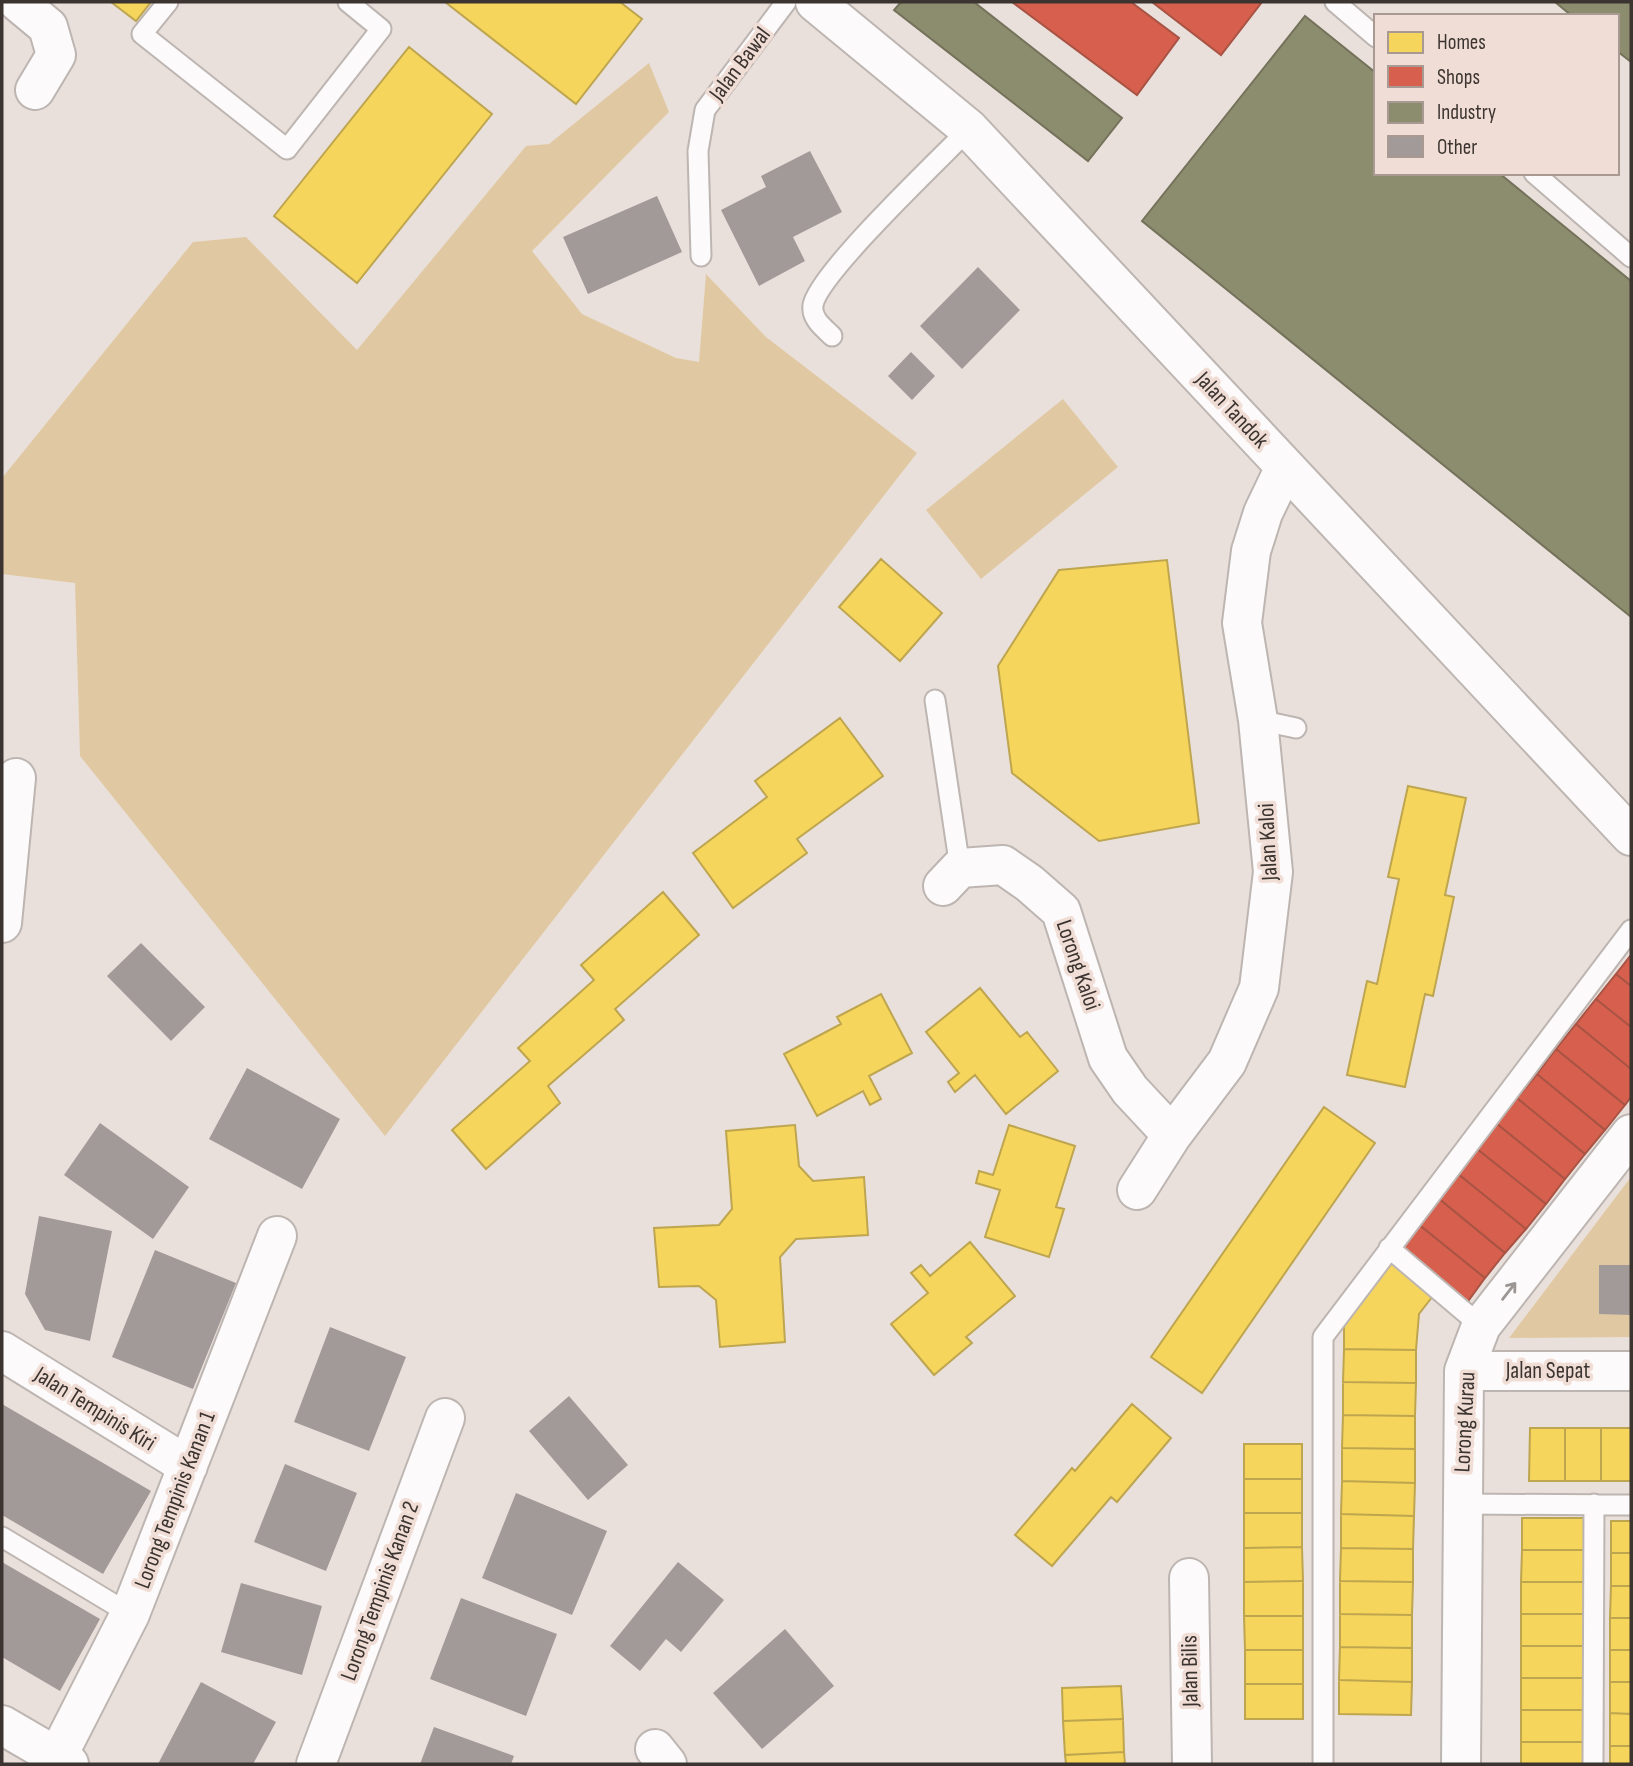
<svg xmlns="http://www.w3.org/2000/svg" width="1633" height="1766" viewBox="0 0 1633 1766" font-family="'Sofia Sans Condensed',sans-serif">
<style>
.green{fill:#e0c9a2}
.homes{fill:#f6d55c;stroke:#bea54f;stroke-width:2}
.shops{fill:#d6604d;stroke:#a85344;stroke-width:2}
.industry{fill:#8c8c6e;stroke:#74725b;stroke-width:2}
.building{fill:#a29a98}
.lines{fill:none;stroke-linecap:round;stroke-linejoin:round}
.lane-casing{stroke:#bdb5b1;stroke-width:23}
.street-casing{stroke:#bdb5b1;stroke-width:42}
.lane{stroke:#fcfafa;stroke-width:19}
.street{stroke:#fcfafa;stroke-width:38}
.oneway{stroke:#9c9795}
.labels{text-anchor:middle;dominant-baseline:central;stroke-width:7;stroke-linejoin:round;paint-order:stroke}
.street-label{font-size:23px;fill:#3b3430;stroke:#f0ddd5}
</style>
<rect width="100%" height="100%" fill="#eae0db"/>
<path class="green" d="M649,63l20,49 -137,139 50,63 94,44 23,4 7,-88 60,63 151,116 -532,683 -305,-380 -5,-173 -73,-9v-96l191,-236 53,-5 111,113 169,-204 23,-2z
M1063,399l55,68 -137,112 -55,-69z
M1631,1177v160l-122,1z"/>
<path class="homes" d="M111,2h40l-15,19z
M445,2h175l22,17 -66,85z
M409,47l83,67 -135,169 -83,-67z
M881,559l61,54 -42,48 -61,-54z
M1167,560l32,263 -100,18 -87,-68 -14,-107 61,-96z
M840,718l43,58 -86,63 10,14 -74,55 -40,-55 74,-56 -12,-16z
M1408,786l58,12 -21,97 9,2 -21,99 -8,-2 -20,93 -58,-12 20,-94 10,3 22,-105 -11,-2z
M663,892l36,43 -84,74 9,11 -76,66 12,17 -74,66 -34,-39 78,-69 -12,-13 76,-68 -13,-15z
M980,988l40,49 7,-5 31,39 -52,43 -31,-39 -20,17 -7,-10 11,-9 -33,-41z
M881,994l31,59 -43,23 12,23 -11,6 -7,-14 -46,25 -33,-62 57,-30 -4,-7z
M1324,1107l51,36 -173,250 -51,-36z
M795,1125l4,41 14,15 51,-4 4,58 -72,4 -16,18 5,85 -65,5 -4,-47 -17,-14 -40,1 -5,-59 65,-3 13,-16 -6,-78z
M1009,1125l66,21 -19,61 8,2 -15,48 -64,-20 15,-47 -24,-7 3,-12 14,4z
M970,1242l45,54 -49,41 6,6 -38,32 -43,-51 37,-31 -17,-20 10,-8 9,11z
M1389,1259l44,37 -14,18 -3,36 -72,-1v-32z
M1344,1349l72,1v33l-73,-1z
M1343,1382l73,1 -1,33 -72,-1z
M1132,1404l39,34 -54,64 -6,-5 -59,69 -37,-31 57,-67 3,3z
M1343,1415l72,1v33l-73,-1z
M1530,1428h35v53h-36z
M1565,1428h36v53h-36z
M1601,1428h30v53h-30z
M1244,1444h58v35h-58z
M1342,1448l73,1v34l-73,-2z
M1244,1479h58v34h-58z
M1342,1481l73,2 -1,33 -73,-2z
M1244,1513h58v34l-58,1z
M1341,1514l73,2 -1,33 -72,-1z
M1522,1518h64v32h-64z
M1611,1521h20v32h-20z
M1302,1547l1,34 -59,1v-34z
M1341,1548l72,1v33l-73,-1z
M1522,1550h64v32h-65z
M1611,1553h20v33h-20z
M1303,1581v35h-59v-34z
M1340,1581l73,1 -1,33 -72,-1z
M1521,1582h65v32h-65z
M1611,1586h20v32h-21z
M1340,1614l72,1v33l-72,-1z
M1521,1614h65l-1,32h-64z
M1244,1616h59v34h-58z
M1610,1618h21v32h-21z
M1521,1646h64v32h-64z
M1340,1647l72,1v34l-73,-2z
M1245,1650h58v34h-58z
M1610,1650h21v32h-21z
M1521,1678h64v32h-64z
M1339,1680l73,2 -1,33 -72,-1z
M1610,1682h21v32l-21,-1z
M1245,1684h58v35h-58z
M1121,1686l2,33 -60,2 -1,-33z
M1521,1710h64v32h-64z
M1610,1713l21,1v32h-21z
M1123,1719l1,33 -59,3 -2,-34z
M1521,1742h64v22h-64z
M1610,1746h21v18h-21z
M1124,1752l1,12h-59l-1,-9z"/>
<path class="shops" d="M1012,2h119l48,36 -42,57z
M1152,2h110l-41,53z
M1631,955v31l-15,-12z
M1616,974l15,12v41l-35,-28z
M1596,999l35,28v42l-55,-45z
M1576,1024l55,45v28l-6,8 -69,-56z
M1556,1049l69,56 -20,25 -68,-56z
M1537,1074l68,56 -20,24 -68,-56z
M1517,1098l68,56 -20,25 -69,-56z
M1496,1123l69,56 -19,25 -70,-56z
M1476,1148l70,56 -20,25 -69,-56z
M1457,1173l69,56 -21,24 -68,-56z
M1437,1197l68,56 -20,25 -68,-55z
M1417,1223l68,55 -19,26 -69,-57z"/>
<path class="industry" d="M901,2h73l148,116 -34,43 -194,-151z
M1555,2h76v60l-14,-11v-35h-45z
M1305,16l71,57v100h123l132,108v336l-489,-396z"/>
<path class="building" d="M810,151l32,61 -49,25 12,24 -46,25 -38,-76 45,-23 -5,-11z
M657,196l25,56 -94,42 -25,-57z
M978,267l42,43 -58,59 -42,-43z
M911,352l24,24 -23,24 -24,-24z
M141,943l64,64 -34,34 -64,-65z
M247,1068l93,51 -38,70 -93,-50z
M100,1123l89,64 -36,52 -89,-64z
M39,1216l73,15 -22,110 -45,-11 -20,-36z
M155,1250l81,33 -43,106 -81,-32z
M1599,1265h32v50l-32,-1z
M330,1327l76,30 -37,94 -75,-29z
M569,1396l59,69 -40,35 -59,-69z
M2,1404l149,87 -48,83 -101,-59z
M285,1464l72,29 -31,78 -72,-29z
M516,1493l91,38 -35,84 -90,-37z
M2,1562l98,57 -40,72 -58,-34z
M678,1562l46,38 -43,52 -15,-13 -26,32 -30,-25z
M241,1583l81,23 -20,69 -81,-23z
M461,1598l96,36 -31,82 -96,-37z
M785,1629l49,57 -72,63 -49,-56z
M201,1682l75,40 -23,42h-95z
M434,1727l80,29 -3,8h-91z"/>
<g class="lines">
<defs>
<path id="lane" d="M168,2l-26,32 145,115 94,-120 -33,-27
M1335,2l41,35
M1534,173l97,84
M701,256l-3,-105 7,-41 81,-108
M832,336c-8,-8 -21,-17 -19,-31 6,-32 127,-146 156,-176
M935,700l25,168
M1258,720l38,8
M1389,1248l92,78
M1462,1504l169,1
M2,1537l128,77
M1323,1764v-427l308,-407
M1593,1764l1,-260"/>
<path id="street" d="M18,2l30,25 8,28 -21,35
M815,2l154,127 662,707
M943,886l17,-18 43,-3 26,18 32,28 47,147 22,32 42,45
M2,923l14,-145
M1137,1190l35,-55 55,-73 32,-74 14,-116 -15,-152 -16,-97 9,-72 12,-38 22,-46
M2,1351l186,115
M1464,1371h167
M1189,1578l3,186
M2,1725l67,39
M655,1749l12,15
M57,1757l73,-143 147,-378
M316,1764l129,-346
M1461,1764l3,-393 17,-45 150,-192"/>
</defs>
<use href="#lane" class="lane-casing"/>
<use href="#street" class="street-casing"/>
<use href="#lane" class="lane"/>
<use href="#street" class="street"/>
</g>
<defs><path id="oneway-shaft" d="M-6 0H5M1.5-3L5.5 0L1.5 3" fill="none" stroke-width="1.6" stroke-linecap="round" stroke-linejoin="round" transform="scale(1.75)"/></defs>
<use class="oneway" href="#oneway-shaft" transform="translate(1509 1291) rotate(-52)"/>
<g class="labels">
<g class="street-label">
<text transform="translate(740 64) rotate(-53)">Jalan Bawal</text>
<text transform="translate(1232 410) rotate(47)">Jalan Tandok</text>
<text transform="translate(1268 842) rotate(-93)">Jalan Kaloi</text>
<text transform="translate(1078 965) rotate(71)">Lorong Kaloi</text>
<text x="1548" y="1371">Jalan Sepat</text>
<text transform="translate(95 1409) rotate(32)">Jalan Tempinis Kiri</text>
<text transform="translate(1465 1422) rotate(-87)">Lorong Kurau</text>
<text transform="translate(175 1500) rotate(-69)">Lorong Tempinis Kanan 1</text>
<text transform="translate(380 1591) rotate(-70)">Lorong Tempinis Kanan 2</text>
<text transform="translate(1190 1671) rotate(-91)">Jalan Bilis</text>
</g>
</g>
<rect width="1633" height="1766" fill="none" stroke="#3b3430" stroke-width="7"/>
<rect x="1374" y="14" width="245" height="161" fill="#f0ddd5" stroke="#a89993" stroke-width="2"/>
<rect x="1388" y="32" width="35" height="21" fill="#f6d55c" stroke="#a89993" stroke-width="2"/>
<text x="1437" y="49" font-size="21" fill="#3b3430">Homes</text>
<rect x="1388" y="66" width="35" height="21" fill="#d6604d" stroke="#a89993" stroke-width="2"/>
<text x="1437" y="84" font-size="21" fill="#3b3430">Shops</text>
<rect x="1388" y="102" width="35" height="21" fill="#8c8c6e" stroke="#a89993" stroke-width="2"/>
<text x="1437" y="119" font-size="21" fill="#3b3430">Industry</text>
<rect x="1388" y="136" width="35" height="21" fill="#a29a98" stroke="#a89993" stroke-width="2"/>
<text x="1437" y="154" font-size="21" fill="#3b3430">Other</text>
</svg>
